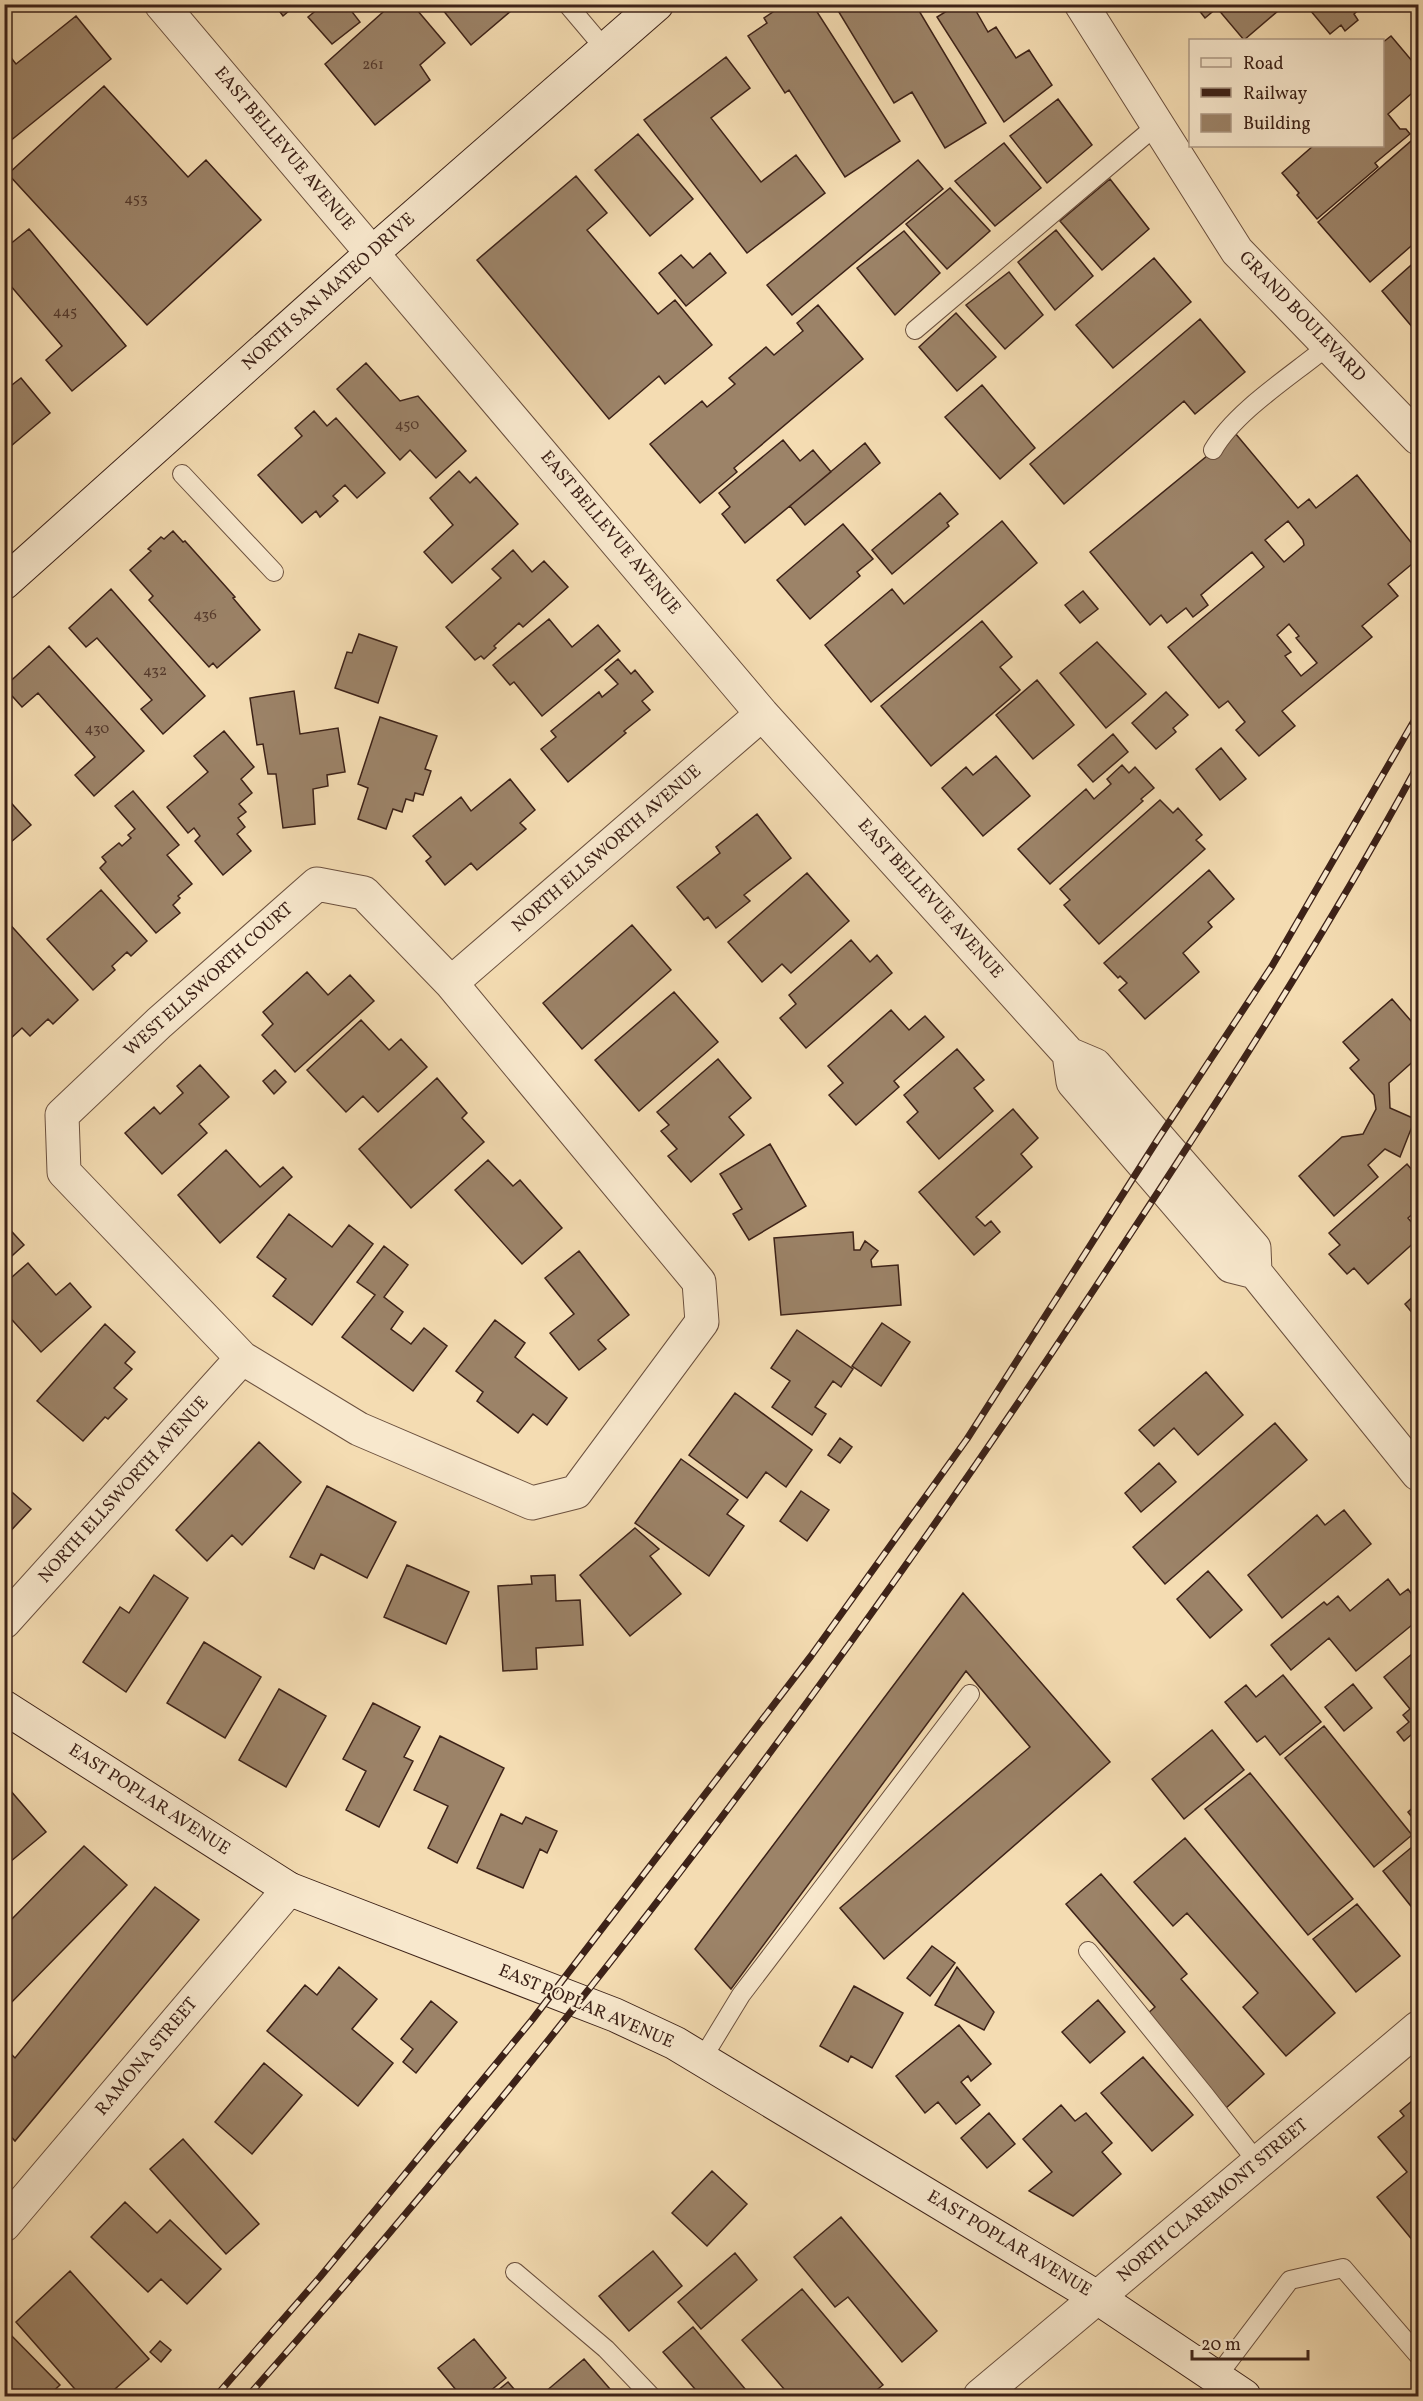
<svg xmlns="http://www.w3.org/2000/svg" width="1423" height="2401" viewBox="0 0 1423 2401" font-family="Vollkorn,serif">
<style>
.building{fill:#9c8368;stroke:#3d2218;stroke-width:1.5;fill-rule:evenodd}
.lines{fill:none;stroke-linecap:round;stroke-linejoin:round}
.service-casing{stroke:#6b503e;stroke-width:20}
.minor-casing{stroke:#6b503e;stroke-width:35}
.secondary-casing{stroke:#3d2218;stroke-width:35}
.service{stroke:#f8e8cd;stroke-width:18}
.minor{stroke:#f8e8cd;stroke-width:33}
.secondary{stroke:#f8e8cd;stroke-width:33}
.rail-casing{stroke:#3d2218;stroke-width:7}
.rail{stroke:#f8e8cd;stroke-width:4.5;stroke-dasharray:14;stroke-linecap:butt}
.labels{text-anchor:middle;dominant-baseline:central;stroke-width:4.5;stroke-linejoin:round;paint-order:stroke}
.number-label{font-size:15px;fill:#553a2c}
.street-label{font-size:18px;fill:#3d2218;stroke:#f8e8cd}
</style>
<rect width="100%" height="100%" fill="#f4dcb2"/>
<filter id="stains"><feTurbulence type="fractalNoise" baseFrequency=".00333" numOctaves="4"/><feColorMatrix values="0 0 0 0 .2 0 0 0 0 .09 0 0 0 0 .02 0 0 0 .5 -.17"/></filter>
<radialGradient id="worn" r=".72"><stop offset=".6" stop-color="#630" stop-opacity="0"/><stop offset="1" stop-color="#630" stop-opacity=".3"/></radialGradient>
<path class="building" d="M274,4h23l-14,12z
M324,4h22l14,18 -28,22 -24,-27z
M392,4h20l33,39 -25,22 10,15 -55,45 -50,-61z
M438,4h81l-48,41z
M785,4h27l88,137 -55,36 -56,-87 -4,3 -37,-57 19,-13 -3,-5z
M834,4h81l71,119 -41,25 -33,-56 -18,11z
M958,4h14l16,28 8,-5 20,31 13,-8 23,35 -48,37 -67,-105z
M1194,4h81l4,6 -35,30 -27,-32 -12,10z
M1305,4h60l-11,10 4,6 -13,11 -4,-6 -11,9z
M76,16l35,43 -107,87v-97l12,15z
M1391,36l27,32v20l-30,26 12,15h6l4,5 -35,29 3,4 -61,52 -20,-24 2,-2 -17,-20 31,-27h69v-103z
M726,57l24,31 -39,30 50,64 35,-27 29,38 -78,60 -103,-133z
M104,86l84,91 18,-17 55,60 -114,105 -139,-151z
M1058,99l34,46 -45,38 -37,-47z
M638,134l55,65 -43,37 -55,-66z
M1418,135v105l-48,42 -52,-60z
M1004,143l37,45 -46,38 -40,-45z
M918,160l25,29 -151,126 -25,-30z
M576,176l31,37 -20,17 71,84 17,-14 37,45 -47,39 -6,-8 -50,43 -132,-159z
M1110,179l39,50 -47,41 -42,-49z
M950,188l40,43 -43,38 -41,-45z
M29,229l97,117 -54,45 -26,-31 16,-14 -58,-68v-29z
M1056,230l37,46 -38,34 -37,-48z
M904,231l36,42 -45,42 -38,-47z
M710,253l16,20 -40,33 -27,-33 22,-18 12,13z
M1154,258l37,44 -78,66 -37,-43z
M1418,259v75l-36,-43z
M1009,272l34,43 -38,34 -39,-44z
M818,305l45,54 -129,109 3,4 -37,31 -50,-59 52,-43 5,6 28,-23 -6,-6 37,-31 8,8 29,-24 -6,-8z
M956,313l40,44 -39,34 -38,-44z
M1200,319l45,53 -50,42 -11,-13 -120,103 -34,-40z
M366,363l34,38 18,-5 48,55 -30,27 -26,-28 -10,10 -63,-71z
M21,378l29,35 -46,39v-61z
M982,385l53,63 -35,31 -55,-62z
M314,411l13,15 9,-8 49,55 -28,25 -12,-13 -12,11 5,5 -18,16 -4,-6 -14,12 -44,-48 44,-39 -7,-8z
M1235,433l63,75 11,-9 7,9 41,-33 61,76v8l-30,25 10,12 -36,30 10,11 -90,74 13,15 -36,30 -23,-26 9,-8 -17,-21 -9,7 -51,-61 96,-80 -12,-15 -51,43 7,10 -15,12 -7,-9 -19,15 -6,-8 -11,10 -60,-73zM1288,521l15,19 1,5 -20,17 -19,-22zM1289,624l10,12 -3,2 21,25 -16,13 -16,-20 6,-4 -14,-17z
M783,440l17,21 13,-11 18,22 -86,71 -23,-29 8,-7 -11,-14z
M865,443l15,20 -75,62 -15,-19z
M459,471l11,12 6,-6 42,47 -66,59 -28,-31 29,-27 -23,-27z
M940,493l18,21 -11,9 2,3 -57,48 -20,-24z
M1002,521l35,42 -166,139 -46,-57 67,-56 12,15z
M843,524l30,35 -16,13 3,4 -50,43 -33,-39z
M173,531l10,11 2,-1 50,56 -2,1 27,32 -43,38 -4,-5 -4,4 -60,-67 4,-4 -23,-26 21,-19 -3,-2 13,-12 3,2z
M513,550l19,22 12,-11 24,26 -45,40 -4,-4 -25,23 2,2 -12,11 -3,-3 -6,4 -29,-33 55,-49 -9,-9z
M111,589l94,107 -42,38 -22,-25 11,-9 -55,-62 -11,9 -17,-19z
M1083,591l15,18 -18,14 -15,-18z
M549,619l23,28 26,-22 22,26 -78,65 -28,-34 -4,3 -17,-20z
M982,621l30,36 -12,10 20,23 -89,76 -50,-60z
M359,634l38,13 -19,56 -43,-15 12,-36 5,1z
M1097,642l49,52 -40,34 -46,-55z
M49,646l95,105 -50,45 -19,-21 20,-18 -57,-64 -16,14 -18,-20z
M618,659l13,15 4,-4 18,22 -11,9 8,9 -26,21 2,2 -58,49 -27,-33 15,-12 -5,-6 48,-39 3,5 16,-13 -13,-14z
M1037,680l37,45 -41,34 -37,-44z
M294,691l6,43 38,-6 7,44 -18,3 1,11 -15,3 2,35 -32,4 -7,-54h-8l-5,-30 -6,1 -7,-47z
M1166,692l22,23 -15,13 3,4 -20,17 -24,-26z
M380,717l57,19 -12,33 6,2 -8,24 -8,-2 -2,8 -7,-2 -4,13 -9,-3 -7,20 -28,-10 10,-31 -10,-4z
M224,731l30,36 -13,12 11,14 -13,11 7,8 -8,6 7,9 -8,7 14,17 -28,24 -28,-34 5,-5 -6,-8 -6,5 -21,-26 41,-35 -14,-16z
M1113,734l15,18 -35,30 -15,-17z
M1221,748l25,31 -26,21 -24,-31z
M996,756l34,40 -47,40 -41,-48 24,-21 7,8z
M1122,765l7,8 6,-6 19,21 -13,11 2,2 -93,83 -32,-35 68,-60 8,10 17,-15 -4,-5z
M510,779l25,31 -15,13 6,6 -49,41 -6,-7 -26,22 -19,-24 5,-4 -18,-21 48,-39 10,14z
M133,791l46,54 -12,10 25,29 -14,12 2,2 -7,7 7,8 -24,20 -56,-65 6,-6 -4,-5 17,-14 3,3 9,-8 -3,-3 7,-6 -20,-23z
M4,795l27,30 -27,23z
M1160,800l13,13 5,-5 24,27 -6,5 9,9 -106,95 -35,-39 6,-5 -10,-11z
M757,814l34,44 -47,37 6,6 -34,27 -8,-11 -4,3 -27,-33 43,-34 -4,-6z
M1209,870l25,29 -26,23 4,5 -29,26 16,19 -54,47 -26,-29 8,-7 -7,-7 -2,2 -14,-15z
M807,873l42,48 -58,52 -9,-9 -20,18 -34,-40z
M101,890l46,51 -16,15 -4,-4 -15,14 3,4 -22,20 -46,-51z
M6,920l72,80 -25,24 -5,-5 -18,17 -8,-8 -12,11 -6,-6z
M632,925l39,45 -89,79 -39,-46z
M851,940l19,22 7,-7 15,18 -86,75 -26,-30 16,-14 -7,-9z
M307,972l21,23 22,-20 24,26 -79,71 -33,-37 11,-11 -10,-12z
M674,992l44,50 -79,69 -44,-51z
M1392,999l26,30v28l-29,26 1,25 25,11 -15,38 -15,-8 -17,16 10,12 -44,39 -35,-40 43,-39 21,-3 13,-25 -2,-14 -24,-27 9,-8 -16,-18z
M891,1010l18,20 16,-14 19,21 -50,44 5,6 -43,38 -27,-30 14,-12 -15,-17z
M361,1020l28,30 12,-11 26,28 -49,45 -15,-16 -17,16 -39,-42z
M957,1049l27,31 -10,8 19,23 -54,48 -32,-37 11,-10 -14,-17z
M718,1059l33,39 -22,19 15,18 -53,47 -23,-26 9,-7 -16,-18 8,-6 -12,-13z
M200,1065l29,32 -30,27 8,9 -45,41 -37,-41 29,-26 6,7 23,-21 -6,-7z
M275,1070l11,12 -12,12 -11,-13z
M437,1078l30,35 -5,5 22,24 -73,66 -52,-59z
M1013,1109l25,29 -17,16 11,13 -56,50 9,9 6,-5 9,11 -26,23 -55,-63z
M770,1144l36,62 -57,34 -16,-26 9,-5 -22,-35z
M226,1150l34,37 23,-20 9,10 -72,66 -42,-48z
M488,1160l25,26 7,-6 42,48 -40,36 -67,-74z
M1407,1164l11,13v32l-10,9 10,12v9l-50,45 -14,-16 -7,6 -18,-20 11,-9 -11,-12z
M289,1214l43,33 17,-22 24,19 -61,81 -39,-29 13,-17 -29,-22z
M4,1223l20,22 -20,18z
M853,1232l1,18h6l5,-9 13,10 -7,9 1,7 26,-2 3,40 -120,10 -7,-77z
M384,1246l24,19 -24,32 19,15 -12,17 20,15 13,-16 23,18 -34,45 -71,-54 33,-42 -18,-13z
M579,1251l50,64 -31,25 8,9 -27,21 -29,-37 24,-19 -29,-36z
M28,1263l28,32 14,-12 21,24 -50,45 -37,-41v-27z
M1418,1292v28l-13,-16z
M495,1320l30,23 -10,14 52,41 -20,27 -14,-11 -15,19 -41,-32 6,-9 -27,-21z
M882,1323l28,19 -29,44 -29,-20z
M105,1324l30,28 -10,11 7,6 -18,19 13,11 -19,20 -3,-2 -22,24 -46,-40z
M797,1330l56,39 -12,18 -8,-6 -18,26 11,7 -14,21 -40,-28 18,-26 -19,-13z
M1206,1372l37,43 -45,40 -24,-27 -20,18 -15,-16z
M735,1393l77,57 -26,37 -20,-15 -19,26 -58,-43z
M1275,1423l32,37 -142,124 -32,-37z
M840,1438l12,9 -12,16 -12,-8z
M259,1442l42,40 -59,63 -10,-10 -25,26 -31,-31z
M681,1459l57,41 -11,14 17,12 -35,50 -74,-53z
M1159,1463l17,19 -35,30 -16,-19z
M4,1485l27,24 -27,29z
M327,1486l69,36 -29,56 -46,-24 -7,15 -24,-12z
M801,1491l28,19 -22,31 -27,-20z
M1344,1510l27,34 -89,74 -34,-43 69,-60 8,10z
M635,1528l24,21 -9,7 31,38 -51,42 -50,-61z
M407,1565l62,27 -23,52 -62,-27z
M1208,1571l34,39 -32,28 -33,-39z
M154,1575l34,23 -62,94 -43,-30 37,-55 9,6z
M555,1575l1,26 24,-1 3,45 -47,3 1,21 -34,2 -5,-85 34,-2 -1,-8z
M1388,1579l12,16 8,-6 10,14v17l-62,51 -27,-33 -38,32 -20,-25 53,-43 3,3 11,-9 12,15z
M963,1593l147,169 -226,197 -44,-51 190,-161 -64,-76 -235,318 -36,-40z
M204,1642l57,35 -36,61 -58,-35z
M1418,1649v80l-14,12 -7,-9 12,-10 -6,-7 7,-6 -26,-32z
M1283,1675l38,47 -41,33 -15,-19 -8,6 -32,-40 21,-17 10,12z
M1353,1684l19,24 -28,23 -19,-24z
M279,1689l47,27 -40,71 -47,-27z
M373,1703l47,24 -16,30 9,4 -34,66 -33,-17 20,-39 -23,-12z
M1324,1726l88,109 -38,32 -89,-109z
M1212,1730l32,40 -60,49 -32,-40z
M440,1736l64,32 -47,95 -29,-15 20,-42 -34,-16z
M1250,1773l103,126 -45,36 -103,-126z
M4,1783l42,49 -42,35z
M1418,1803v22l-10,-13z
M501,1814l21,10 4,-7 31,14 -10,22 -7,-4 -17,39 -46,-20z
M1185,1838l150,175 -49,43 -43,-49 15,-14 -71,-80 -14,13 -39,-44z
M1418,1842v73l-35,-44z
M84,1846l43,39 -123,125v-83z
M1101,1874l86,100 -6,5 83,95 -38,34 -80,-93 9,-8 -89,-103z
M155,1887l44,33 -184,221 -11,-12v-82l11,11z
M1357,1904l43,52 -44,36 -43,-53z
M932,1946l23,17 -25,33 -23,-18z
M339,1967l38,32 -25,30 41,34 -35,43 -91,-75 38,-46 12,10z
M957,1967l37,45 -10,18 -49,-25z
M854,1986l49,27 -31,55 -21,-12 -3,6 -28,-16z
M1098,2000l27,32 -35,31 -28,-31z
M431,2001l26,21 -41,51 -13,-11 10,-13 -12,-10z
M959,2025l32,39 -20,17 -3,-5 -7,6 19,23 -24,19 -18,-22 -13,11 -29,-37z
M1143,2057l50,58 -41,36 -51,-58z
M264,2063l38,32 -50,59 -37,-32z
M1418,2096v151l-41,-50 30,-25 -29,-35 26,-21 -4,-5z
M1061,2105l14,16 11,-8 26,30 -10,9 19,22 -48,42 -44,-25 23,-19 -29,-33z
M989,2113l26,31 -28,24 -26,-30z
M183,2139l76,85 -33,30 -76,-85z
M712,2171l35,33 -40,42 -35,-33z
M125,2202l32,31 13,-13 51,49 -34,35 -26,-25 -13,13 -57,-55z
M841,2217l96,114 -35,31 -54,-65 -13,10 -41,-50z
M653,2251l29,35 -53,45 -30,-35z
M735,2253l22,27 -56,49 -23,-27z
M70,2271l79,88 -42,37h-26l-65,-74z
M802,2289l81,96 -14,11h-79l-48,-56z
M693,2327l58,69h-50l-38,-44z
M4,2328l56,57 -12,11h-44z
M474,2339l32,39 -22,18h-23l-23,-28z
M160,2341l11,9 -10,12 -11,-10z
M584,2359l32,37h-68l-3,-4z
M508,2382l12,14h-29z"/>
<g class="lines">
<defs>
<path id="service" d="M567,4l38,45
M915,330l242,-205
M1213,450c22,-39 80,-75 116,-105
M182,474l92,98
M1088,1951l116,143 54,69
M702,2059l39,-64 229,-301
M515,2272l91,77 45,47
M1216,2378l74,-98 53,-12 75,87"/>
<path id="minor" d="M161,4l601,710 307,340 26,11 159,183 1,24
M1081,4l156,247 181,187
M317,884l47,9 87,90 248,299 3,40 -126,170 -44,11 -173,-74 -117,-71 -178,-186 -2,-57 97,-92z
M451,983l311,-269
M1069,1054l4,28 158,184 24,6 163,202
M4,1622l238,-264
M4,2225l285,-336
M980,2396l438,-368"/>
<path id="secondary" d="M4,583l368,-330 285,-249
M4,1707l285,182 326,126 60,28 423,255 146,98"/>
</defs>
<use href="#service" class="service-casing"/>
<use href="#minor" class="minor-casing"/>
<use href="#secondary" class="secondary-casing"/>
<use href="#service" class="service"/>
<use href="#minor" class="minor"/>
<use href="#secondary" class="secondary"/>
<defs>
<path id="rail" d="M216,2396l104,-119 212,-257 279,-364 156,-217 191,-300 114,-173 146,-252
M248,2396c304,-342 582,-708 835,-1090 117,-177 234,-355 335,-541"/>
</defs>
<use href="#rail" class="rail-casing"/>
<use href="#rail" class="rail"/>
</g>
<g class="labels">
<g class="number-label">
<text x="373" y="65">261</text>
<text x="136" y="199">453</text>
<text x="65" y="312">445</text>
<text x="407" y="425">450</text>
<text x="205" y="615">436</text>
<text x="155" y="671">432</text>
<text x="97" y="729">430</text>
</g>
<g class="street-label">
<text transform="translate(284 149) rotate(50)">EAST BELLEVUE AVENUE</text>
<text transform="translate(329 292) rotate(-42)">NORTH SAN MATEO DRIVE</text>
<text transform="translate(1302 317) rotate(46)">GRAND BOULEVARD</text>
<text transform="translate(610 533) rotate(50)">EAST BELLEVUE AVENUE</text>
<text transform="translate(607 849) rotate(-41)">NORTH ELLSWORTH AVENUE</text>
<text transform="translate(930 899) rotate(48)">EAST BELLEVUE AVENUE</text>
<text transform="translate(209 980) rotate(-42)">WEST ELLSWORTH COURT</text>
<text transform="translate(124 1490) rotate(-48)">NORTH ELLSWORTH AVENUE</text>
<text transform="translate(149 1800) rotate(33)">EAST POPLAR AVENUE</text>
<text transform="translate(586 2007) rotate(23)">EAST POPLAR AVENUE</text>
<text transform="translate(147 2057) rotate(-50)">RAMONA STREET</text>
<text transform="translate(1213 2201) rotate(-40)">NORTH CLAREMONT STREET</text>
<text transform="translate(1009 2244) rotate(31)">EAST POPLAR AVENUE</text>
</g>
</g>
<rect width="1423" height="2401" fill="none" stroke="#f4dcb2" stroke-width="24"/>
<rect x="6" y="6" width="1411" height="2389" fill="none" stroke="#3d2218" stroke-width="3"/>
<rect x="12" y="12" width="1399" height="2377" fill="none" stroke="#3d2218" stroke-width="1.5"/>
<rect x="1189" y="39" width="195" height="108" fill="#f8e8cd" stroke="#ad9985" stroke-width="1.5"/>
<rect x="1201" y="58" width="30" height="9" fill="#f8e8cd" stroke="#ad9985" stroke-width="1.5"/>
<text x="1243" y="69" font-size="18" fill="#3d2218">Road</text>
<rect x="1201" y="88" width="30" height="9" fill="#3d2218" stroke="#ad9985" stroke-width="1.5"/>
<text x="1243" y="99" font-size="18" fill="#3d2218">Railway</text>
<rect x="1201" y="114" width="30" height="18" fill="#9c8368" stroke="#ad9985" stroke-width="1.5"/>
<text x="1243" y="129" font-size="18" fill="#3d2218">Building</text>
<path d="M1192 2350v9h116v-9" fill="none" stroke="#3d2218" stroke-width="3"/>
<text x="1201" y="2350" font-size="18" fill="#3d2218" stroke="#f8e8cd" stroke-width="4.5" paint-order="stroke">20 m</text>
<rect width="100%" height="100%" filter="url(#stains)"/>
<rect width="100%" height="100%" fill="url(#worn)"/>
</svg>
